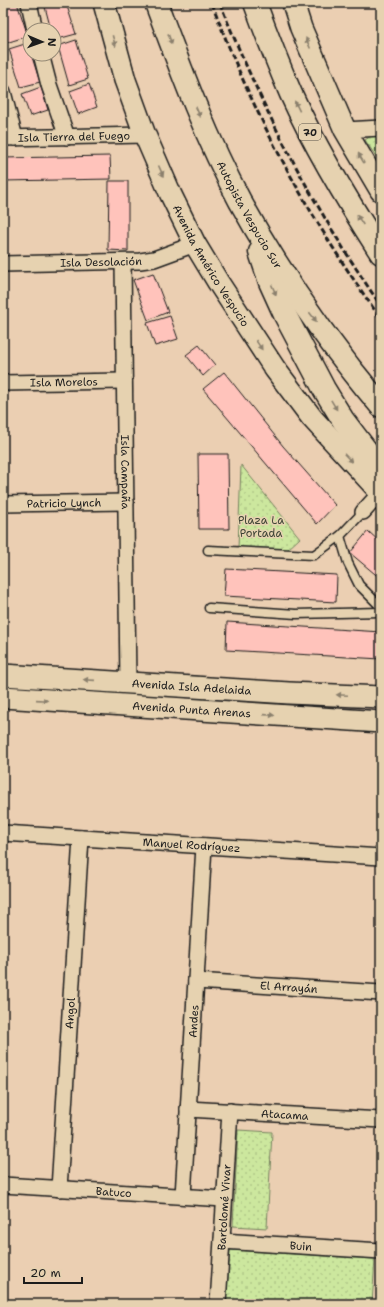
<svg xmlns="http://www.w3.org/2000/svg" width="384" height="1307" viewBox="0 0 384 1307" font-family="'Shantell Sans',sans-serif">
<defs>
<pattern id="park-dots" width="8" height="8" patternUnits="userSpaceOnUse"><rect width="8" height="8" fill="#cce79e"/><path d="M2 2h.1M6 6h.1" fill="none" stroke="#afc688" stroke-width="1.8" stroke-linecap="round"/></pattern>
</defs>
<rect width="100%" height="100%" fill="#ebcfb2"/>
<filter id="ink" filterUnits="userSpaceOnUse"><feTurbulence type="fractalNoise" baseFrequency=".025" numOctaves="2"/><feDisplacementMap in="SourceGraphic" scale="8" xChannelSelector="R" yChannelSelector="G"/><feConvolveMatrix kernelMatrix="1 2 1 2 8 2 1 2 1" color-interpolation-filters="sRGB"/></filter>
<g filter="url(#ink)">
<!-- park -->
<g fill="url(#park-dots)" stroke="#74825d">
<path d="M376 133H381V164L365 140Z"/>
<path d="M241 465 300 538 287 550 238 549Z"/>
<path d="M238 1130 272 1132 267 1228 233 1226Z"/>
<path d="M230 1250 375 1259 372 1304H226Z"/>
</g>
<!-- building -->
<g fill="#ffc3bb" stroke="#1c1c1c">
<path d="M3 3H17L28 36 6 43 3 33Z"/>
<path d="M44 3H66L76 34 54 40V30H51Z"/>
<path d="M76 40 88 79 69 85 58 46Z"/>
<path d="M28 43 30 54H31L40 82 21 87 9 49Z"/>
<path d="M89 84 97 107 78 114 70 91Z"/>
<path d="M41 87 48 110 30 116 22 94Z"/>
<path d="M110 156 111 179 3 181V158Z"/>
<path d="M109 181H128V251L108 250Z"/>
<path d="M153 273 168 312 148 320 133 280Z"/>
<path d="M170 316 178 339 155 346 147 323Z"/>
<path d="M199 345 215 365 203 376 186 355Z"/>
<path d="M224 372 283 446 335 505 317 524 203 389Z"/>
<path d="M198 454H228L229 529H199Z"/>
<path d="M368 531 381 543V579L350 553Z"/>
<path d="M226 569 337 575 336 602 224 596Z"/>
<path d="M227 622 381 632V659L226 650Z"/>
</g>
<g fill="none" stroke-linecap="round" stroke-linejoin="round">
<defs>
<g id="service">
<path d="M340 536 348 563 359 585 381 607"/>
<path d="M208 550 314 555 340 536 363 512"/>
<path d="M209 608 296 614 381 612"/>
</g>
<g id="minor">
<path d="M29 3 35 30"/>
<path d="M41 54 49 85 67 137"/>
<path d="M3 92 15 138"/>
<path d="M345 130 381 128"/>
<path id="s1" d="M3 138 145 135"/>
<path id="s2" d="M123 262 128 683"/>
<path id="s3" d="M3 264 140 261 154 259 195 244"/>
<path id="s4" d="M3 383 124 381"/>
<path id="s5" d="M3 504 126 502"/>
<path d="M363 512 380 493"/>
<path id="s6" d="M3 833 381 857"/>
<path id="s7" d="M196 981 381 993"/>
<path id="s8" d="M188 1109 381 1120"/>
<path id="s9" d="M3 1185 224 1199"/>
<path id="s10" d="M59 1189 81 838"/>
<path id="s11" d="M183 1196 204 846"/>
<path id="s12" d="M222 1241 381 1251"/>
<path id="s13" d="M218 1304 230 1111"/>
</g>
<g id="secondary">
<path id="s14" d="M104 3 125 80 145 135 171 195 195 244 218 282 275 369 312 418 381 493"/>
<path d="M293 3 301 28 345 130 381 191"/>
<path id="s15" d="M3 675 289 693 381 697"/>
<path id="s16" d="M3 697 381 722"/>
</g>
<g id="motorway">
<path id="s17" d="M156 3C181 70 206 138 240 201 280 274 328 343 381 406"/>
<path d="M255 3C266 33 278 64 291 94 316 149 348 202 381 253"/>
<path d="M260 252 270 282 285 315 324 389 343 420 381 470"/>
</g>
</defs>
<!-- service casing -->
<use href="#service" stroke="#1c1c1c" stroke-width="11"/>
<!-- minor casing -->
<use href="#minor" stroke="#1c1c1c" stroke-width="18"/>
<!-- secondary casing -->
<use href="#secondary" stroke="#1c1c1c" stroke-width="24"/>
<!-- motorway casing -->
<use href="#motorway" stroke="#1c1c1c" stroke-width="25"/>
<!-- service -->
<use href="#service" stroke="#e6d2b0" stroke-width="8"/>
<!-- minor -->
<use href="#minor" stroke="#e6d2b0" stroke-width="15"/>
<!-- secondary -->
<use href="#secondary" stroke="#e6d2b0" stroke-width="21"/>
<!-- motorway -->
<use href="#motorway" stroke="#e6d2b0" stroke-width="22"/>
<!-- rail -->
<g stroke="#1c1c1c" stroke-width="3" stroke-dasharray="6 3" stroke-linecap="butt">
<path d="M212 3C253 116 311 221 381 319"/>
<path d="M220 3C262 110 316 211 381 306"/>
</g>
</g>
<!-- one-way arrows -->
<defs><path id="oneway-solid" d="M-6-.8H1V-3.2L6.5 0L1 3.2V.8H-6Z"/></defs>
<g fill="#8b806d">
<use href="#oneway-solid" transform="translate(170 39) rotate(70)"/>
<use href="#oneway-solid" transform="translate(114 41) rotate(74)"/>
<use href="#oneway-solid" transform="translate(308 43) rotate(-113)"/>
<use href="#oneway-solid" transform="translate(297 106) rotate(-116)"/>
<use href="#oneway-solid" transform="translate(198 112) rotate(67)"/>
<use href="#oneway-solid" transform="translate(361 158) rotate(-120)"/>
<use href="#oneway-solid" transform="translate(161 171) rotate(66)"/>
<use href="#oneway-solid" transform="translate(360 220) rotate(-123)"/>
<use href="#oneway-solid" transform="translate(274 290) rotate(66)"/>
<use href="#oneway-solid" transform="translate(313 317) rotate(53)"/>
<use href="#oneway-solid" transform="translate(259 345) rotate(56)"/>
<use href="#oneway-solid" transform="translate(334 405) rotate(59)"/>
<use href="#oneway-solid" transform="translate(348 458) rotate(46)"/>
<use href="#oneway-solid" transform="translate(89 680) rotate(-176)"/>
<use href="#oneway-solid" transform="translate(342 695) rotate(-177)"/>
<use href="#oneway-solid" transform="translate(42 700) rotate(4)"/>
<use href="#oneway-solid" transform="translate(269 715) rotate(4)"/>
</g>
</g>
<g text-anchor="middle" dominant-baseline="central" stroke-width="3" stroke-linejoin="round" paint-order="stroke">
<!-- shield labels -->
<rect fill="#e6d2b0" stroke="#595348" stroke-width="1" x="299" y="124" width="22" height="16" rx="3"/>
<g font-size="10" font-weight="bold" fill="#1c1c1c">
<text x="310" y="132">70</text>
</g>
<!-- street labels -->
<g font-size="11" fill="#1c1c1c" stroke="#e6d2b0">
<text stroke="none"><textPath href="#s1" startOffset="71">Isla Tierra del Fuego</textPath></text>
<text stroke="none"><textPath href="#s17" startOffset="232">Autopista Vespucio Sur</textPath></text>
<text stroke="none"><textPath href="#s3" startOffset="98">Isla Desolación</textPath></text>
<text stroke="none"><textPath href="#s14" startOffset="285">Avenida Américo Vespucio</textPath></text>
<text stroke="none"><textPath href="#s4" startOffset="61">Isla Morelos</textPath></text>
<text stroke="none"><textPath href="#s2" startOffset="210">Isla Campaña</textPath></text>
<text stroke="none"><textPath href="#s5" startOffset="61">Patricio Lynch</textPath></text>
<text stroke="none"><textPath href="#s15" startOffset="189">Avenida Isla Adelaida</textPath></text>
<text stroke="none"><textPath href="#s16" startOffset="189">Avenida Punta Arenas</textPath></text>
<text stroke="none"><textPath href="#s6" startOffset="189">Manuel Rodríguez</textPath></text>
<text stroke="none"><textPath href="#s7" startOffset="93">El Arrayán</textPath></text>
<text stroke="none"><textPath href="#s10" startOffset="176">Angol</textPath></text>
<text stroke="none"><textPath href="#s11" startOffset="175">Andes</textPath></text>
<text stroke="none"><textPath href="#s8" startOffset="97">Atacama</textPath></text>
<text stroke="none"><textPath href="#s9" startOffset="111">Batuco</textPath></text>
<text stroke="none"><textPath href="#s13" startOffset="97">Bartolomé Vivar</textPath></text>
<text stroke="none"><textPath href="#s12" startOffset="79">Buin</textPath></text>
</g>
<!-- park labels -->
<g font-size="11" fill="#3f4536" stroke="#e6d2b0">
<text x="261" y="520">Plaza La<tspan x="261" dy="13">Portada</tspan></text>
</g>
</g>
<!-- margin -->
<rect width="384" height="1307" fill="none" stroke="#e6d2b0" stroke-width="16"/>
<rect x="8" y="8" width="368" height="1291" fill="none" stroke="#1c1c1c" stroke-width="1.5" filter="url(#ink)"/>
<!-- north arrow -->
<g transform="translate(42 42) rotate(92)"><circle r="19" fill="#e6d2b0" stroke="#958975"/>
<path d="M0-3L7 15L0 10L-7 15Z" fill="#1c1c1c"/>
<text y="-6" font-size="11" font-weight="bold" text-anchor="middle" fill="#1c1c1c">N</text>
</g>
<!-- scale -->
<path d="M24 1277v6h58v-6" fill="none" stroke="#1c1c1c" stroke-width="2"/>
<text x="30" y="1277" font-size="12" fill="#1c1c1c" stroke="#e6d2b0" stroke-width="3" paint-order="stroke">20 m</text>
</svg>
